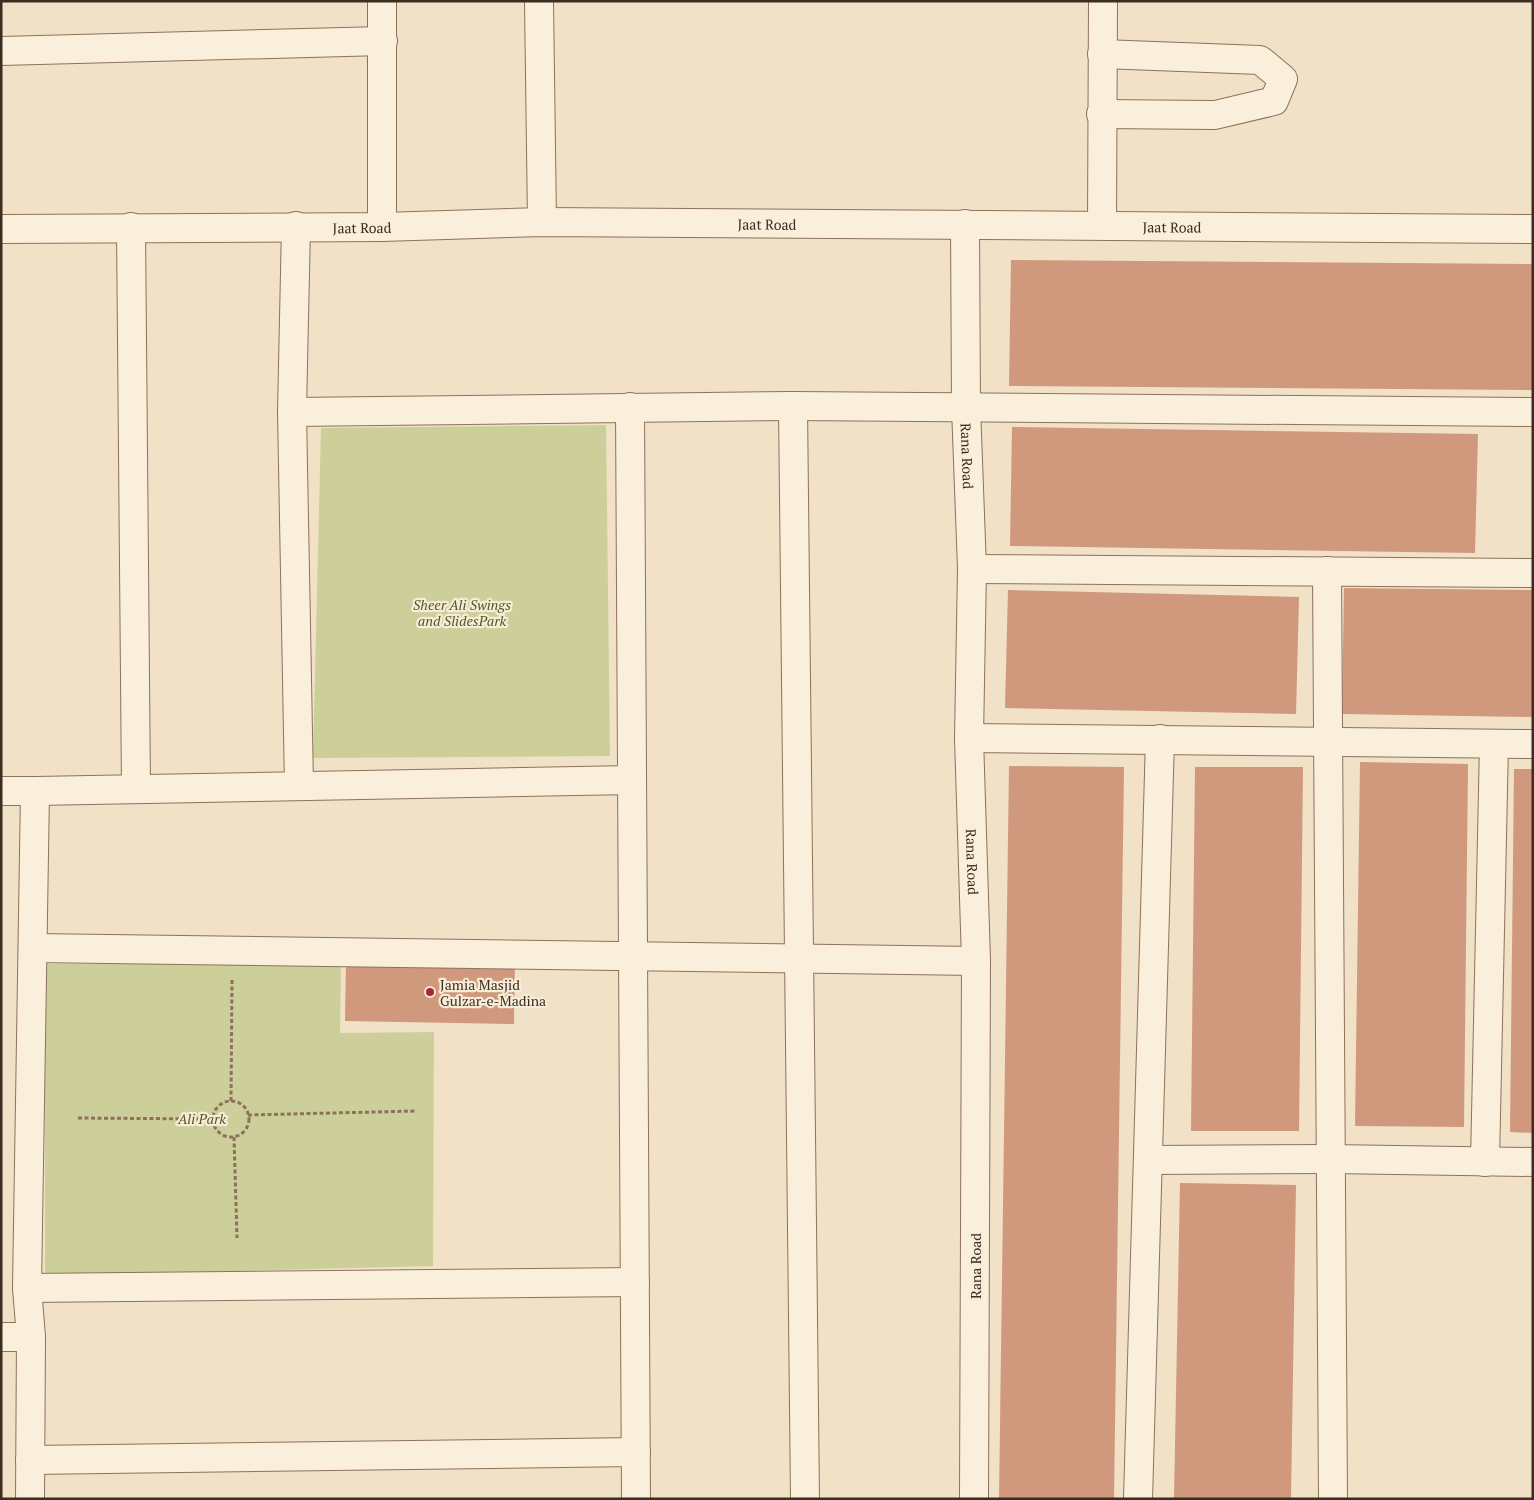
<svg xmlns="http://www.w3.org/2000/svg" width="1534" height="1500" viewBox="0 0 1534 1500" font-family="'PT Serif',serif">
<rect width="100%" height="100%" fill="#f0e1c7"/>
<!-- green -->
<g fill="#cdcf9a">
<path d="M606 425 610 756 313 758 321 428Z"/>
<path d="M341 963 340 1033 434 1032 433 1266 45 1276V964Z"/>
</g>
<!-- building -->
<g fill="#d0987c">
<path d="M1011 260 1533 264V390L1009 386Z"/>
<path d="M1012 427 1478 434 1475 553 1010 546Z"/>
<path d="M1344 588 1533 590V717L1342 714Z"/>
<path d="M1008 590 1299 597 1296 714 1005 708Z"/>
<path d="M1360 762 1468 764 1464 1127 1355 1126Z"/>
<path d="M1009 766 1124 767 1114 1499H999Z"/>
<path d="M1195 767H1303L1299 1131H1191Z"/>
<path d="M1514 769H1533V1133L1510 1132Z"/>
<path d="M346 961 515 963 514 1024 345 1021Z"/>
<path d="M1180 1183 1296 1185 1291 1499H1174Z"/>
</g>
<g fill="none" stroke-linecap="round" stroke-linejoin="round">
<defs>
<g id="minor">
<path d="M382 1V227"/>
<path d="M539 1 542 222"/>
<path d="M1 51 383 41"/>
<path d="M1101 114 1215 115 1274 101 1283 79 1260 60 1102 54"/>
<path id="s1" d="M965 224 966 407 972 569 969 738 976 961 974 1499"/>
<path d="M1102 225 1103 1"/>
<path d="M296 226 292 412 299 786"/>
<path d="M131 227 136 789"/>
<path id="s2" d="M1 229 382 227 542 222 1533 229"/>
<path d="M793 406 805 1499"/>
<path d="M630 407 636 1499"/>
<path d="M292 412 793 406 1533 412"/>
<path d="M972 569 1533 573"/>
<path d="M1327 571 1333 1499"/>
<path d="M969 738 1533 744"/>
<path d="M1 791H35L27 1288 31 1337 30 1499"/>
<path d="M35 791 632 780"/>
<path d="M34 948 976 961"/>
<path d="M1148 1160 1331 1159 1533 1162"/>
<path d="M1485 1162 1494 744"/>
<path d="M27 1288 635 1282"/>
<path d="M1 1337H31"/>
<path d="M30 1460 636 1452"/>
<path d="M1138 1499 1160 739"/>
</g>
</defs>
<!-- minor casing -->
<use href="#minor" stroke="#8d725b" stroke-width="30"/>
<!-- path -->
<g stroke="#8d725b" stroke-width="3" stroke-dasharray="4 2.5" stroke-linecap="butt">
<path d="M231 1101 232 979"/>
<circle cx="231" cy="1119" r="18"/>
<path d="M248 1115 417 1111"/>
<path d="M78 1118 213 1119"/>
<path d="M234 1137 237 1238"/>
</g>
<!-- minor -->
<use href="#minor" stroke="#faefdb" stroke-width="28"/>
</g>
<!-- markers -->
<circle fill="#9f2933" stroke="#f7ecd7" stroke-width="2" cx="430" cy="992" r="5"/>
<g text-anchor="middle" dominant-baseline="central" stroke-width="4.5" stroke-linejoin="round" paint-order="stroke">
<!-- street labels -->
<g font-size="14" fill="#3d2c20" stroke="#f7ecd7">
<text stroke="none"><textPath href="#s2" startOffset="766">Jaat Road</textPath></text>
<text stroke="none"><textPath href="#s2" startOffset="1171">Jaat Road</textPath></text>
<text stroke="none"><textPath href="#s2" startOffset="361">Jaat Road</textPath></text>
<text stroke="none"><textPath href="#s1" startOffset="232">Rana Road</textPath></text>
<text stroke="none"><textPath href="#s1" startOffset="638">Rana Road</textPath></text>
<text transform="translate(975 1266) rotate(-90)">Rana Road</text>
</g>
<!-- park labels -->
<g font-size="14" font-style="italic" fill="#515a25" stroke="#f7ecd7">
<text x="462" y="604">Sheer Ali Swings<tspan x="462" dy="16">and SlidesPark</tspan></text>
<text x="202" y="1118">Ali Park</text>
</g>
<!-- poi labels -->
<g font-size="14" fill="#3d2c20" stroke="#f7ecd7" text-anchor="start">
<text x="440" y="984">Jamia Masjid<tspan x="440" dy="16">Gulzar-e-Madina</tspan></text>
</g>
</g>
<!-- border -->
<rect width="1534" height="1500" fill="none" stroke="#3d2c20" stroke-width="5"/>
</svg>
